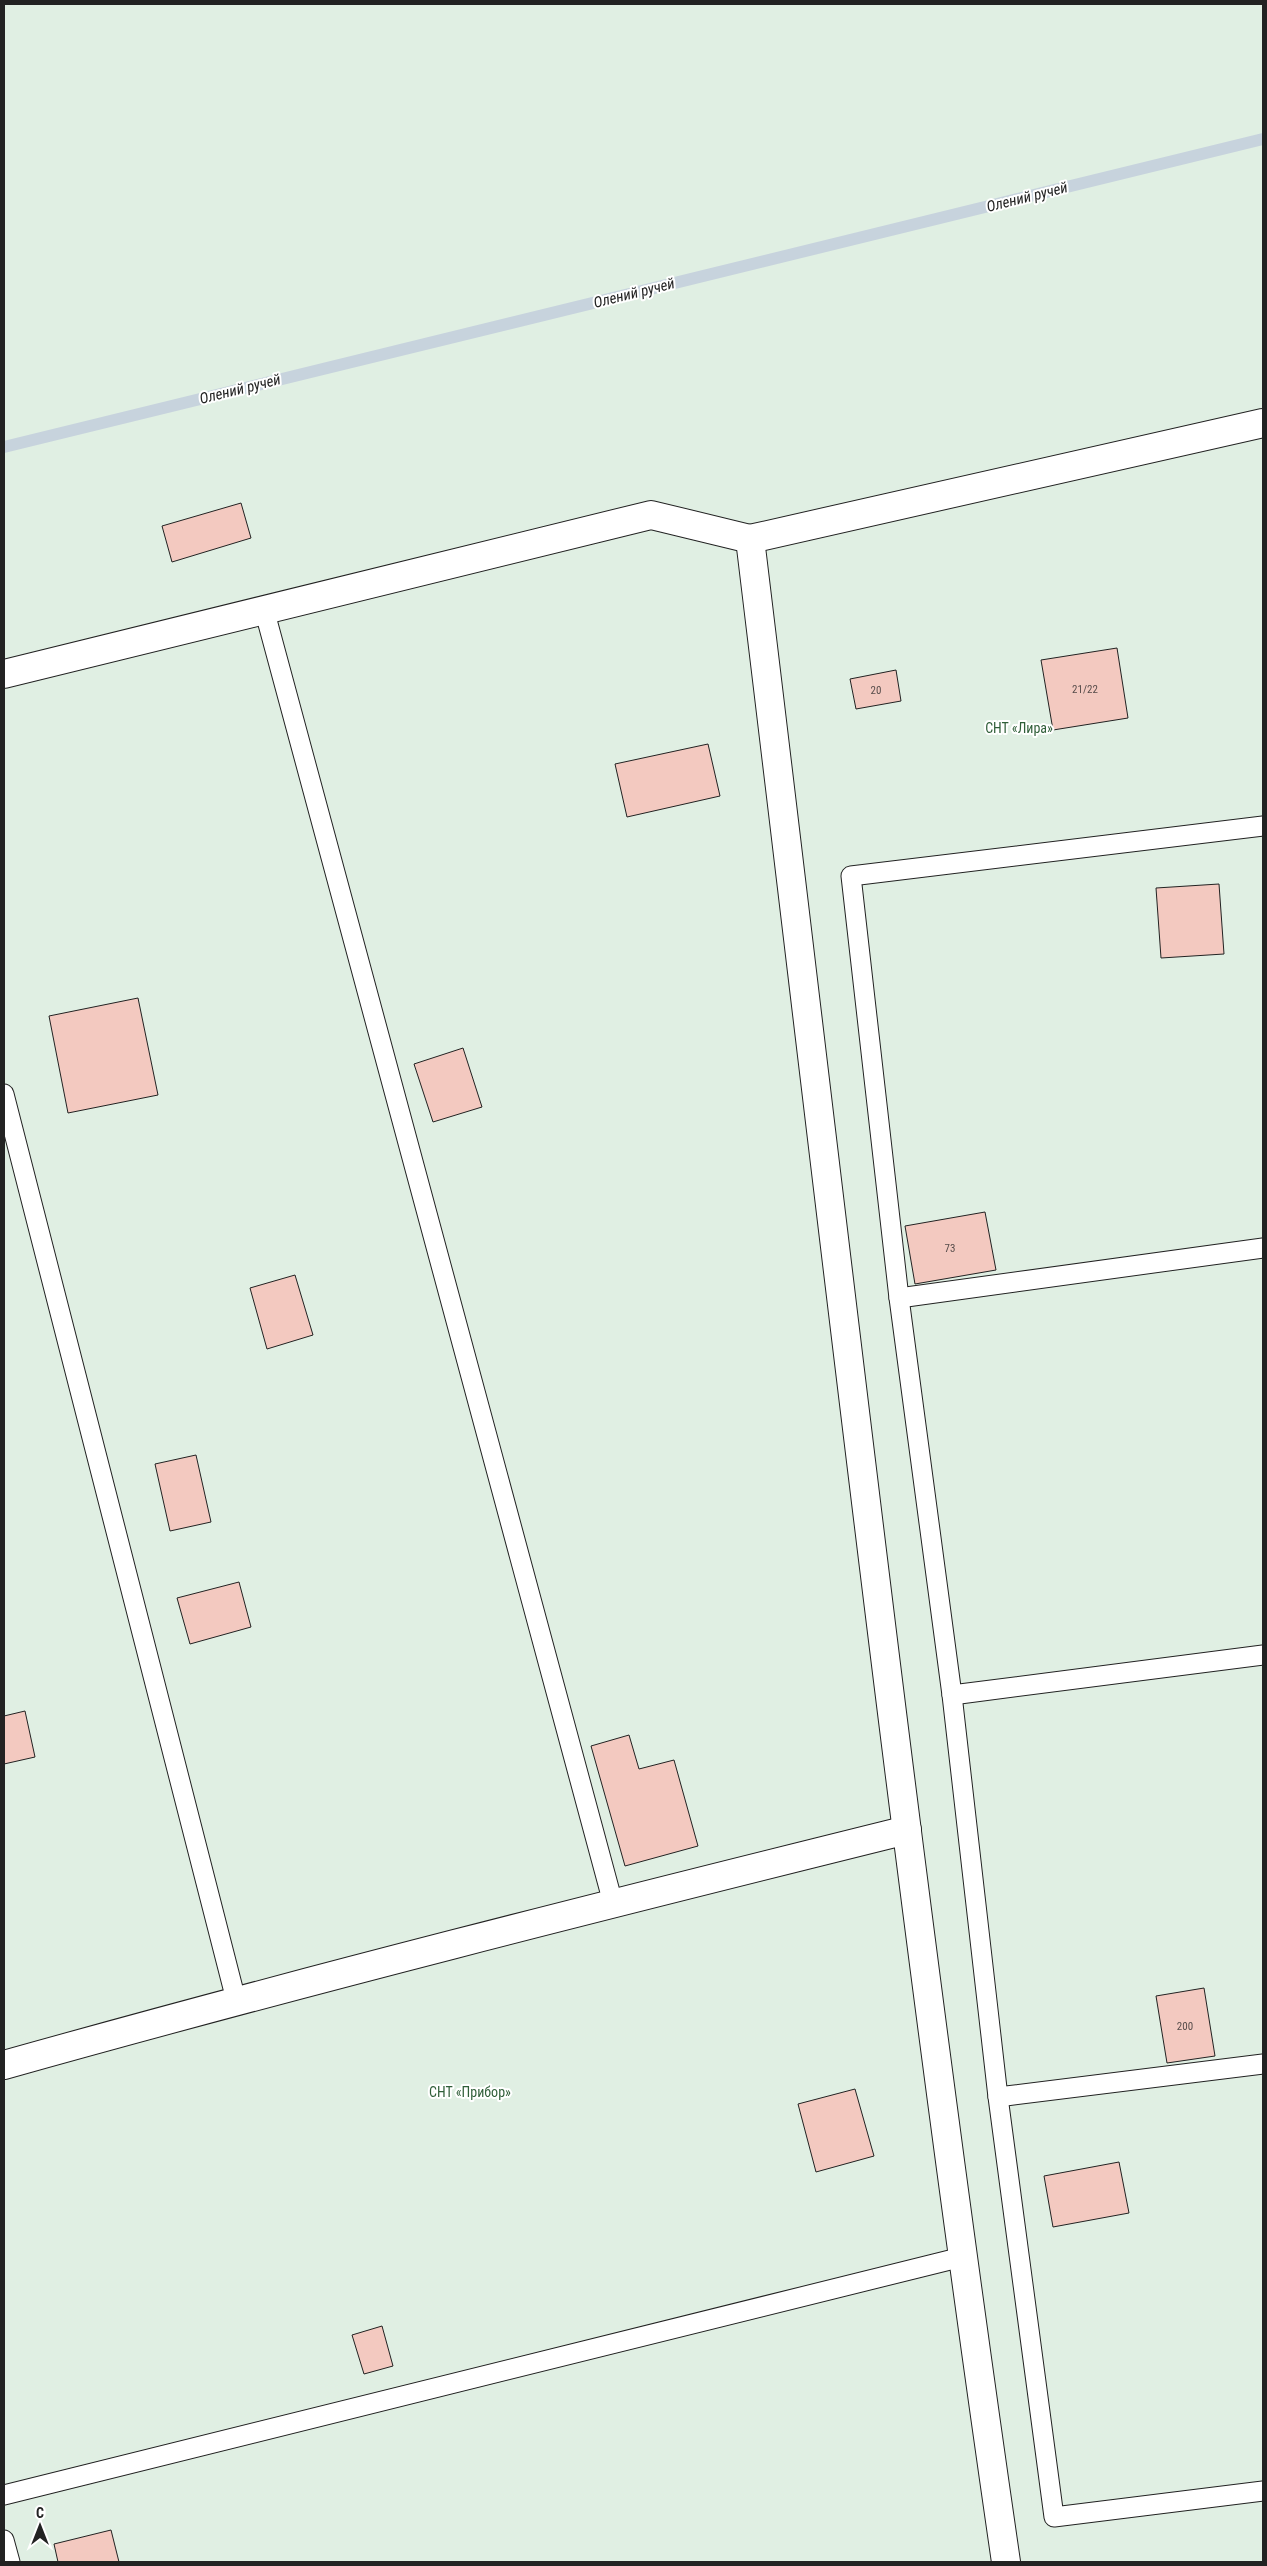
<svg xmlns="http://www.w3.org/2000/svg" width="1267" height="2566" viewBox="0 0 1267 2566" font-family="'Roboto Condensed',sans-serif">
<rect width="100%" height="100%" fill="#fff"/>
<!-- green -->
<rect fill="#e0efe3" stroke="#6f6f6f" x="4" y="4" width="1259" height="2558"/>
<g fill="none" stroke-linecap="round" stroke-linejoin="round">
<!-- stream -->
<path stroke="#c7d3dd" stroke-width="12" d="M4 447 1263 139"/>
</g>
<!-- building -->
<g fill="#f3c9c0" stroke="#222">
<path d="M241 503 251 538 172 562 162 526Z"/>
<path d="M1117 648 1128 718 1053 730 1041 660Z"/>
<path d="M896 670 901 701 856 709 850 679Z"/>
<path d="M708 744 720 796 627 817 615 764Z"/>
<path d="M1219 884 1224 954 1161 958 1156 888Z"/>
<path d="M138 998 158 1095 68 1113 49 1016Z"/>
<path d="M463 1048 482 1107 433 1122 414 1064Z"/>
<path d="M985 1212 996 1270 915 1284 905 1226Z"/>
<path d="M295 1275 313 1335 267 1349 250 1288Z"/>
<path d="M196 1455 211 1522 170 1531 155 1464Z"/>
<path d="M239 1582 251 1627 190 1644 177 1598Z"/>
<path d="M25 1711 35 1757 4 1764V1716Z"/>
<path d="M629 1735 639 1769 674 1760 698 1846 625 1866 591 1746Z"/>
<path d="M1204 1988 1215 2056 1167 2063 1156 1996Z"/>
<path d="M855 2089 874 2156 816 2172 798 2104Z"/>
<path d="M1119 2162 1129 2213 1053 2227 1044 2176Z"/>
<path d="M382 2326 393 2366 364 2374 352 2335Z"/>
<path d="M111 2530 119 2562H58L54 2544Z"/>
</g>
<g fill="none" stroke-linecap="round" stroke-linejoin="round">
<defs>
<g id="lane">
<path d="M264 609 613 1903"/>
<path d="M1263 826 851 876 899 1298 952 1695 998 2097 1054 2517 1263 2491"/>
<path d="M4 1094 236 2000"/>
<path d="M899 1298 1263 1248"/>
<path d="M952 1695 1263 1655"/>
<path d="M998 2097 1263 2064"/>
<path d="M4 2495 962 2257"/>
<path d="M4 2540 10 2562"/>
</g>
<g id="street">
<path d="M4 674 651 515 750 539"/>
<path d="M4 2065C303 1981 605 1905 907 1830"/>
<path d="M1006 2562C908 1890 832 1214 750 539L1263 423"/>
</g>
</defs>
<!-- lane casing -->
<use href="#lane" stroke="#222" stroke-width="21"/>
<!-- street casing -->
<use href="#street" stroke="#222" stroke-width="30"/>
<!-- lane -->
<use href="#lane" stroke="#fff" stroke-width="19"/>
<!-- street -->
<use href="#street" stroke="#fff" stroke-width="28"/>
</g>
<g text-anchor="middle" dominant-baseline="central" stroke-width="4" stroke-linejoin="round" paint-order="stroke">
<!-- number labels -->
<g font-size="11" fill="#564c4a">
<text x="1085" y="689">21/22</text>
<text x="876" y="690">20</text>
<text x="950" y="1248">73</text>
<text x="1185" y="2026">200</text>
</g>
<!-- park labels -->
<g font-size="14" fill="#2f5e38" stroke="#fff">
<text x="1019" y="728">СНТ «Лира»</text>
<text x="470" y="2092">СНТ «Прибор»</text>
</g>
<!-- water labels -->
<g font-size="15" font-style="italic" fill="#222" stroke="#fff">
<text transform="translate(1027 197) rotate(-14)">Олений ручей</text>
<text transform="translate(634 293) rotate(-14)">Олений ручей</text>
<text transform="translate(240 389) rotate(-14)">Олений ручей</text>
</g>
</g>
<!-- border -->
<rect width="1267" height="2566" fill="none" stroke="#222222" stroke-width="10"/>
<!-- north arrow -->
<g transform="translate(40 2526)" stroke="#ffffff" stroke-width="4" paint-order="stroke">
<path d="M0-4L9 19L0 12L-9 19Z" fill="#222222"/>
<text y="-8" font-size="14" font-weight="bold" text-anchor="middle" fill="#222222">С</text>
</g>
</svg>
